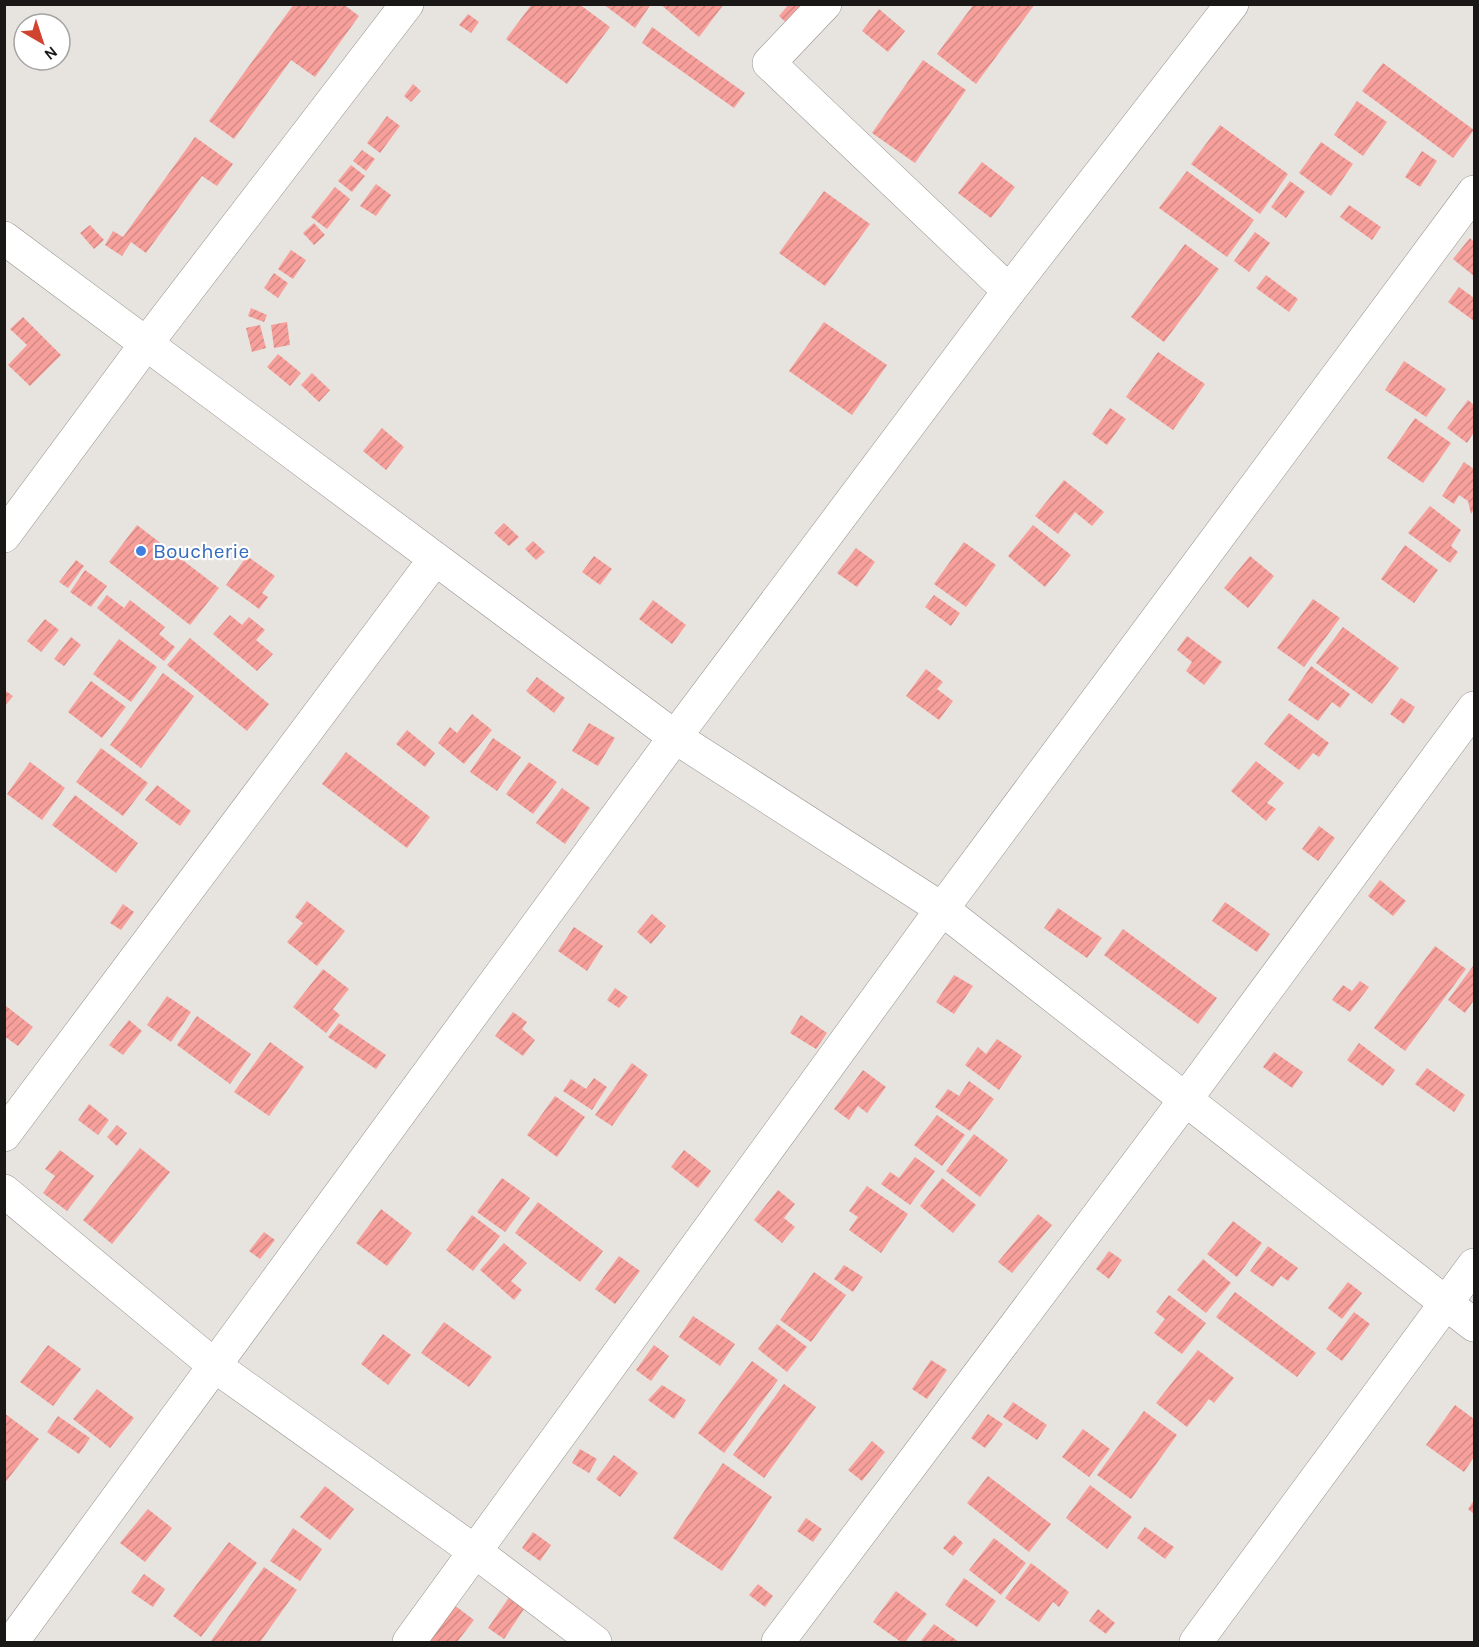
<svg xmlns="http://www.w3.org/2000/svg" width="1479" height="1647" viewBox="0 0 1479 1647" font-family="Karla,sans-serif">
<defs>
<pattern id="building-hatch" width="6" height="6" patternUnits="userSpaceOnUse" patternTransform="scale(1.5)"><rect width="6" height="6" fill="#f7a09b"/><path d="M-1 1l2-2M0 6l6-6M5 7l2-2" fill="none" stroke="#d38985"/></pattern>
</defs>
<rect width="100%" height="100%" fill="#e7e3df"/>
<!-- building -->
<g fill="url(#building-hatch)">
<path d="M294 4H343L359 16 315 77 291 60 234 139 209 121Z"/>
<path d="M532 4H579L610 27 567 84 506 39Z"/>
<path d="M603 4H651L635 28Z"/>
<path d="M660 4H724L699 37Z"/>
<path d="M789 4H817L794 30 779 16Z"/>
<path d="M974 4H1035L976 84 937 54Z"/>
<path d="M879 9 905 31 888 52 862 31Z"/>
<path d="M468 14 479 22 471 33 459 25Z"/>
<path d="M652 27 745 93 734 108 642 43Z"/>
<path d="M923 60 966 90 915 163 872 133Z"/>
<path d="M1383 63 1474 130 1453 158 1362 91Z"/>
<path d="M413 84 421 91 411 102 404 96Z"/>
<path d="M1357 101 1387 122 1363 156 1334 135Z"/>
<path d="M387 116 400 126 380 153 367 143Z"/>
<path d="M1220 125 1288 174 1260 214 1191 164Z"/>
<path d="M195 137 233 164 217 186 202 176 146 253 131 242 122 256 105 245 113 231 123 237Z"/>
<path d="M1321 142 1353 164 1331 196 1299 173Z"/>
<path d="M362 150 375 159 366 171 353 161Z"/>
<path d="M1422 151 1437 161 1420 187 1405 177Z"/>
<path d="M982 162 1015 187 991 218 958 193Z"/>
<path d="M351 165 365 176 352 192 338 181Z"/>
<path d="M1187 171 1254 220 1227 257 1159 208Z"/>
<path d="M1290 181 1305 192 1286 218 1271 207Z"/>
<path d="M376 184 391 195 376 216 360 206Z"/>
<path d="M335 187 350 199 327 229 311 217Z"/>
<path d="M824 191 870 224 825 286 779 253Z"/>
<path d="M1349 205 1381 227 1372 240 1340 217Z"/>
<path d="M314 223 325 235 314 245 303 233Z"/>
<path d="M90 225 104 240 94 249 80 233Z"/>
<path d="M1255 232 1270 243 1249 272 1234 261Z"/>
<path d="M1470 238 1474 242V276L1453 259Z"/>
<path d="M1185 244 1219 269 1164 342 1131 317Z"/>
<path d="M291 250 306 260 293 279 278 269Z"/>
<path d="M274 273 288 283 278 298 264 288Z"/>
<path d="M1266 275 1298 299 1289 312 1256 288Z"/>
<path d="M1459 287 1474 298V321L1448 302Z"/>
<path d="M251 308 267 315 264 322 248 316Z"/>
<path d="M23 317 61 355 30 386 8 365 27 345 10 329Z"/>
<path d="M287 322 290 345 274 348 271 325Z"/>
<path d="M824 322 887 365 852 415 789 371Z"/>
<path d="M260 325 266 348 252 352 246 328Z"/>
<path d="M1158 352 1205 384 1173 430 1126 397Z"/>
<path d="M278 354 301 373 290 386 267 367Z"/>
<path d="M1404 361 1446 389 1426 417 1385 390Z"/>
<path d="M312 373 330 390 319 402 301 385Z"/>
<path d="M1468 400 1474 405V432L1467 443 1447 428Z"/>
<path d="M1110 408 1126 419 1107 445 1092 434Z"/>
<path d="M1415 418 1451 443 1423 483 1387 458Z"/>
<path d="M382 428 404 447 386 470 363 451Z"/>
<path d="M1464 462 1474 469V509L1471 514 1468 501 1459 495 1454 504 1442 496Z"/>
<path d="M1064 480 1104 512 1092 526 1075 512 1058 534 1035 516Z"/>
<path d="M1430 506 1461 530 1451 546 1458 552 1450 563 1408 533Z"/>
<path d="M504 523 519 537 509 546 494 533Z"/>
<path d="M137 525 219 588 190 625 109 562Z"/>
<path d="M1033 525 1071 555 1045 587 1008 556Z"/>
<path d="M533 541 545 552 536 560 525 549Z"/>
<path d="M964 542 996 565 966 607 934 584Z"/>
<path d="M1405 545 1438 570 1414 603 1381 579Z"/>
<path d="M856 548 875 562 857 587 837 573Z"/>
<path d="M247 556 275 576 262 593 268 597 259 609 226 585Z"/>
<path d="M594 556 612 569 600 585 582 572Z"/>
<path d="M1250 556 1274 576 1248 608 1224 588Z"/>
<path d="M76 560 84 566 68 588 59 582Z"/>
<path d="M85 570 107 586 91 607 70 592Z"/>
<path d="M107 595 124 608 130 600 165 627 159 634 175 647 164 661 97 608Z"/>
<path d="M934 595 960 613 951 626 925 607Z"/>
<path d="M1313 599 1340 618 1304 667 1277 648Z"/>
<path d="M653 600 686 625 672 644 639 619Z"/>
<path d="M230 615 242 625 249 617 265 630 256 640 273 654 257 671 213 634Z"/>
<path d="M45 619 59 630 41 652 27 641Z"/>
<path d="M1343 627 1399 668 1372 704 1316 663Z"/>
<path d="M1187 636 1222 662 1204 685 1186 671 1192 662 1177 650Z"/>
<path d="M71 637 81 645 64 666 54 659Z"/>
<path d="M190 638 269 704 247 731 167 665Z"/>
<path d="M119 639 157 667 131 702 93 674Z"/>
<path d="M1311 666 1350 694 1340 708 1332 702 1318 721 1288 700Z"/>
<path d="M926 669 943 682 937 689 953 701 939 720 906 696Z"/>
<path d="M163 673 194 696 141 768 110 745Z"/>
<path d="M537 677 565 698 554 713 526 691Z"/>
<path d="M91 681 126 707 102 738 68 712Z"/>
<path d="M4 690 13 696 4 707Z"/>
<path d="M1401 698 1415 707 1404 724 1390 714Z"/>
<path d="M1289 713 1329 743 1319 757 1313 753 1299 770 1264 744Z"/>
<path d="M472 714 492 730 464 764 438 743 450 727 457 733Z"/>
<path d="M589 723 615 738 598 766 572 751Z"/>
<path d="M407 730 435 753 425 767 396 744Z"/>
<path d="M493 738 521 757 497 791 470 772Z"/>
<path d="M101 748 148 783 123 816 76 782Z"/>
<path d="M346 752 430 817 407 848 322 784Z"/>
<path d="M1256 761 1284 783 1267 803 1276 809 1266 821 1231 791Z"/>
<path d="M30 762 65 788 42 820 7 794Z"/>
<path d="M529 762 557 782 533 814 506 794Z"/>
<path d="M157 785 191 811 180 826 145 800Z"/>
<path d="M562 788 590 808 565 844 536 823Z"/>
<path d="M75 795 138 843 116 873 52 825Z"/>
<path d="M1319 826 1335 838 1318 861 1302 849Z"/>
<path d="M1380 880 1406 901 1393 916 1368 896Z"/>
<path d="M307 901 345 931 317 966 287 942 303 923 295 917Z"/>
<path d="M1225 902 1270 934 1257 952 1212 921Z"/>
<path d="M123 904 134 912 121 930 110 923Z"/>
<path d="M1058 908 1102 938 1087 958 1044 928Z"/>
<path d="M652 914 666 926 651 944 637 932Z"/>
<path d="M574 927 603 946 587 971 558 951Z"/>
<path d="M1123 929 1217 998 1198 1024 1104 955Z"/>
<path d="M1435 946 1466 969 1405 1051 1374 1028Z"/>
<path d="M1473 966 1474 1000 1465 1013 1448 1000Z"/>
<path d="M323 969 349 989 333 1009 340 1015 326 1033 293 1007Z"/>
<path d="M954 975 973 986 954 1014 936 1002Z"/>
<path d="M1360 981 1369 987 1350 1012 1332 1000 1343 985 1352 991Z"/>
<path d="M615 988 628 997 619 1008 607 1000Z"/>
<path d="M167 996 191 1012 171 1042 147 1025Z"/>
<path d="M6 1006 33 1027 18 1046 4 1036Z"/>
<path d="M513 1012 527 1022 522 1029 535 1040 523 1056 495 1036Z"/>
<path d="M801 1015 827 1033 816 1049 790 1033Z"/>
<path d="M197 1016 251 1054 230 1084 177 1045Z"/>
<path d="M129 1020 142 1031 123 1055 109 1045Z"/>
<path d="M339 1023 386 1055 376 1069 328 1037Z"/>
<path d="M997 1039 1022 1056 999 1090 965 1065 978 1047 986 1054Z"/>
<path d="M270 1042 304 1067 269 1116 234 1092Z"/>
<path d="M1359 1043 1395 1070 1383 1086 1347 1060Z"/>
<path d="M1274 1052 1303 1072 1292 1088 1263 1067Z"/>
<path d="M632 1063 648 1075 612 1126 595 1115Z"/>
<path d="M1427 1068 1465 1095 1454 1112 1415 1084Z"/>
<path d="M863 1070 886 1087 867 1113 858 1106 849 1120 834 1109Z"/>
<path d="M594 1078 607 1087 592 1110 563 1091 571 1079 586 1089Z"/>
<path d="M969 1081 994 1099 970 1131 935 1107 948 1089 959 1096Z"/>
<path d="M555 1096 585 1117 557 1157 527 1135Z"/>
<path d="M89 1104 109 1120 98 1135 78 1120Z"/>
<path d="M937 1115 965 1135 942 1166 914 1145Z"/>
<path d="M117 1125 127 1133 117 1146 107 1137Z"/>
<path d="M974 1134 1008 1160 980 1197 946 1171Z"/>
<path d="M140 1148 170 1172 112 1244 83 1220Z"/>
<path d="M60 1150 94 1176 67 1211 43 1193 55 1176 45 1169Z"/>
<path d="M684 1150 711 1171 698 1188 671 1167Z"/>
<path d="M915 1157 935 1171 910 1205 881 1184 890 1172 899 1178Z"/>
<path d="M502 1178 530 1198 505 1232 477 1212Z"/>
<path d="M942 1178 976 1205 953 1233 920 1206Z"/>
<path d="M867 1186 908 1214 881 1253 849 1230 858 1217 849 1211Z"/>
<path d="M778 1190 795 1204 784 1218 795 1227 782 1243 754 1220Z"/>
<path d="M538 1202 603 1251 580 1282 515 1233Z"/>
<path d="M381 1209 412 1233 387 1266 356 1243Z"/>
<path d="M1038 1214 1052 1225 1012 1273 998 1262Z"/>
<path d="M472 1215 500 1236 473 1271 446 1250Z"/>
<path d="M1233 1221 1262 1243 1237 1277 1207 1254Z"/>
<path d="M264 1232 275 1240 260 1259 249 1251Z"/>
<path d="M504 1243 527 1263 511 1281 522 1290 514 1300 480 1270Z"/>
<path d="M1268 1246 1298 1268 1288 1281 1281 1276 1273 1287 1250 1271Z"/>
<path d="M1109 1251 1122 1260 1109 1279 1096 1269Z"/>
<path d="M619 1256 640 1271 615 1304 595 1289Z"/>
<path d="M1203 1259 1231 1283 1206 1313 1177 1290Z"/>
<path d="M844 1265 863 1277 853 1292 834 1279Z"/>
<path d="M814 1272 846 1295 811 1342 780 1320Z"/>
<path d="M1348 1282 1362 1293 1342 1319 1328 1308Z"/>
<path d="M1235 1292 1316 1353 1297 1377 1216 1317Z"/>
<path d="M1169 1295 1206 1323 1182 1354 1154 1333 1165 1319 1156 1312Z"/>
<path d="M1354 1312 1370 1324 1342 1361 1326 1349Z"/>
<path d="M693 1316 735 1344 720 1366 679 1337Z"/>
<path d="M444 1322 492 1357 469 1387 421 1353Z"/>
<path d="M777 1324 807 1347 787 1372 758 1349Z"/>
<path d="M383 1334 411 1355 388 1385 361 1364Z"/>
<path d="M48 1345 81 1369 53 1406 20 1382Z"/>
<path d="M654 1345 669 1356 651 1381 636 1370Z"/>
<path d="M1198 1350 1234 1378 1214 1403 1209 1399 1187 1427 1156 1403Z"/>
<path d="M931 1360 947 1370 927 1399 912 1389Z"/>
<path d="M752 1361 778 1380 724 1453 698 1433Z"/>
<path d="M784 1384 816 1407 764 1478 733 1455Z"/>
<path d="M662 1385 686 1400 674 1419 648 1400Z"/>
<path d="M97 1389 134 1418 110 1448 73 1419Z"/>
<path d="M1013 1402 1047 1425 1037 1440 1003 1417Z"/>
<path d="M1455 1405 1474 1419V1457L1464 1472 1426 1445Z"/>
<path d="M1144 1411 1177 1435 1131 1499 1097 1475Z"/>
<path d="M4 1413 39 1439 4 1484Z"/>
<path d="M988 1414 1003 1424 985 1448 971 1438Z"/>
<path d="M58 1416 90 1438 79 1454 47 1432Z"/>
<path d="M1083 1429 1110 1449 1089 1477 1062 1457Z"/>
<path d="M872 1441 885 1452 862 1481 848 1470Z"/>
<path d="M580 1449 597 1459 589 1473 572 1463Z"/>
<path d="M614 1455 638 1473 620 1497 596 1479Z"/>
<path d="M723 1463 772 1497 722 1571 673 1538Z"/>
<path d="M988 1476 1051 1524 1029 1552 967 1503Z"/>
<path d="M1090 1485 1132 1517 1107 1549 1066 1518Z"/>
<path d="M325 1486 354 1509 330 1540 300 1517Z"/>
<path d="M1474 1500V1514L1468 1509Z"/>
<path d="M148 1509 172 1528 145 1562 120 1543Z"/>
<path d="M806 1518 822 1529 813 1542 797 1531Z"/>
<path d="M1145 1527 1174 1547 1165 1559 1137 1538Z"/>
<path d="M293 1528 322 1549 300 1581 270 1561Z"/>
<path d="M533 1532 551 1545 540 1561 522 1548Z"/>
<path d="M954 1535 963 1543 953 1556 943 1548Z"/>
<path d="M994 1538 1026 1563 1001 1595 969 1570Z"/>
<path d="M229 1542 257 1563 201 1637 173 1616Z"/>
<path d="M1031 1563 1069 1592 1059 1607 1053 1602 1039 1622 1005 1598Z"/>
<path d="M264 1567 297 1590 260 1642H210Z"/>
<path d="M144 1574 165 1589 153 1607 131 1592Z"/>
<path d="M964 1578 996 1601 977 1627 945 1605Z"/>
<path d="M758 1584 773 1596 765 1607 749 1595Z"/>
<path d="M896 1591 927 1614 905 1642H901L873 1622Z"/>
<path d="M510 1596 526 1606 504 1639 488 1628Z"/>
<path d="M454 1605 474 1620 457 1642H433L429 1640Z"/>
<path d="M1098 1609 1115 1623 1106 1634 1089 1621Z"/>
<path d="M934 1624 959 1642H920Z"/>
</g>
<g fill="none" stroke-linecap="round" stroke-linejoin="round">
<defs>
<g id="minor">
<path d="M825 4 769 63 1009 291"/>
<path d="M4 238 675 737 942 909 1474 1325"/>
<path d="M4 536 146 344 407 4"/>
<path d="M4 1135 435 559"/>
<path d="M4 1191 215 1366 477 1553 595 1642"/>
<path d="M12 1642 675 737 1009 291 1232 4"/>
<path d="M409 1642 942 909 1474 192"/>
<path d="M778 1642 1185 1100 1474 708"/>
<path d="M1196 1642 1474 1265"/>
</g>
</defs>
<!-- minor casing -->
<use href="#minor" stroke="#96928f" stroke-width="34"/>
<!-- minor -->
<use href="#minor" stroke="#fff" stroke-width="33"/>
</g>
<!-- markers -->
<circle fill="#3f7fe0" stroke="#fff" stroke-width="2" cx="141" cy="551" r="6"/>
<g text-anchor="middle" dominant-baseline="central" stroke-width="4.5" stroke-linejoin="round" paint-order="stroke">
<!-- shop labels -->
<g font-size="21" fill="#366cbe" stroke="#fff" text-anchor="start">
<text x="153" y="551">Boucherie</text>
</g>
</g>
<!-- border -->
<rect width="1479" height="1647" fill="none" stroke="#191817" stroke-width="12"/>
<!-- north arrow -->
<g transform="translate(42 42) rotate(141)"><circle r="28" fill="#ffffff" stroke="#a3a3a2" stroke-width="1.5"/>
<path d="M0-4.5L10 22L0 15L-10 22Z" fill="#cf432f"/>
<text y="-9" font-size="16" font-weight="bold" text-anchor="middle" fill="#191817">N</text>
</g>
</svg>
